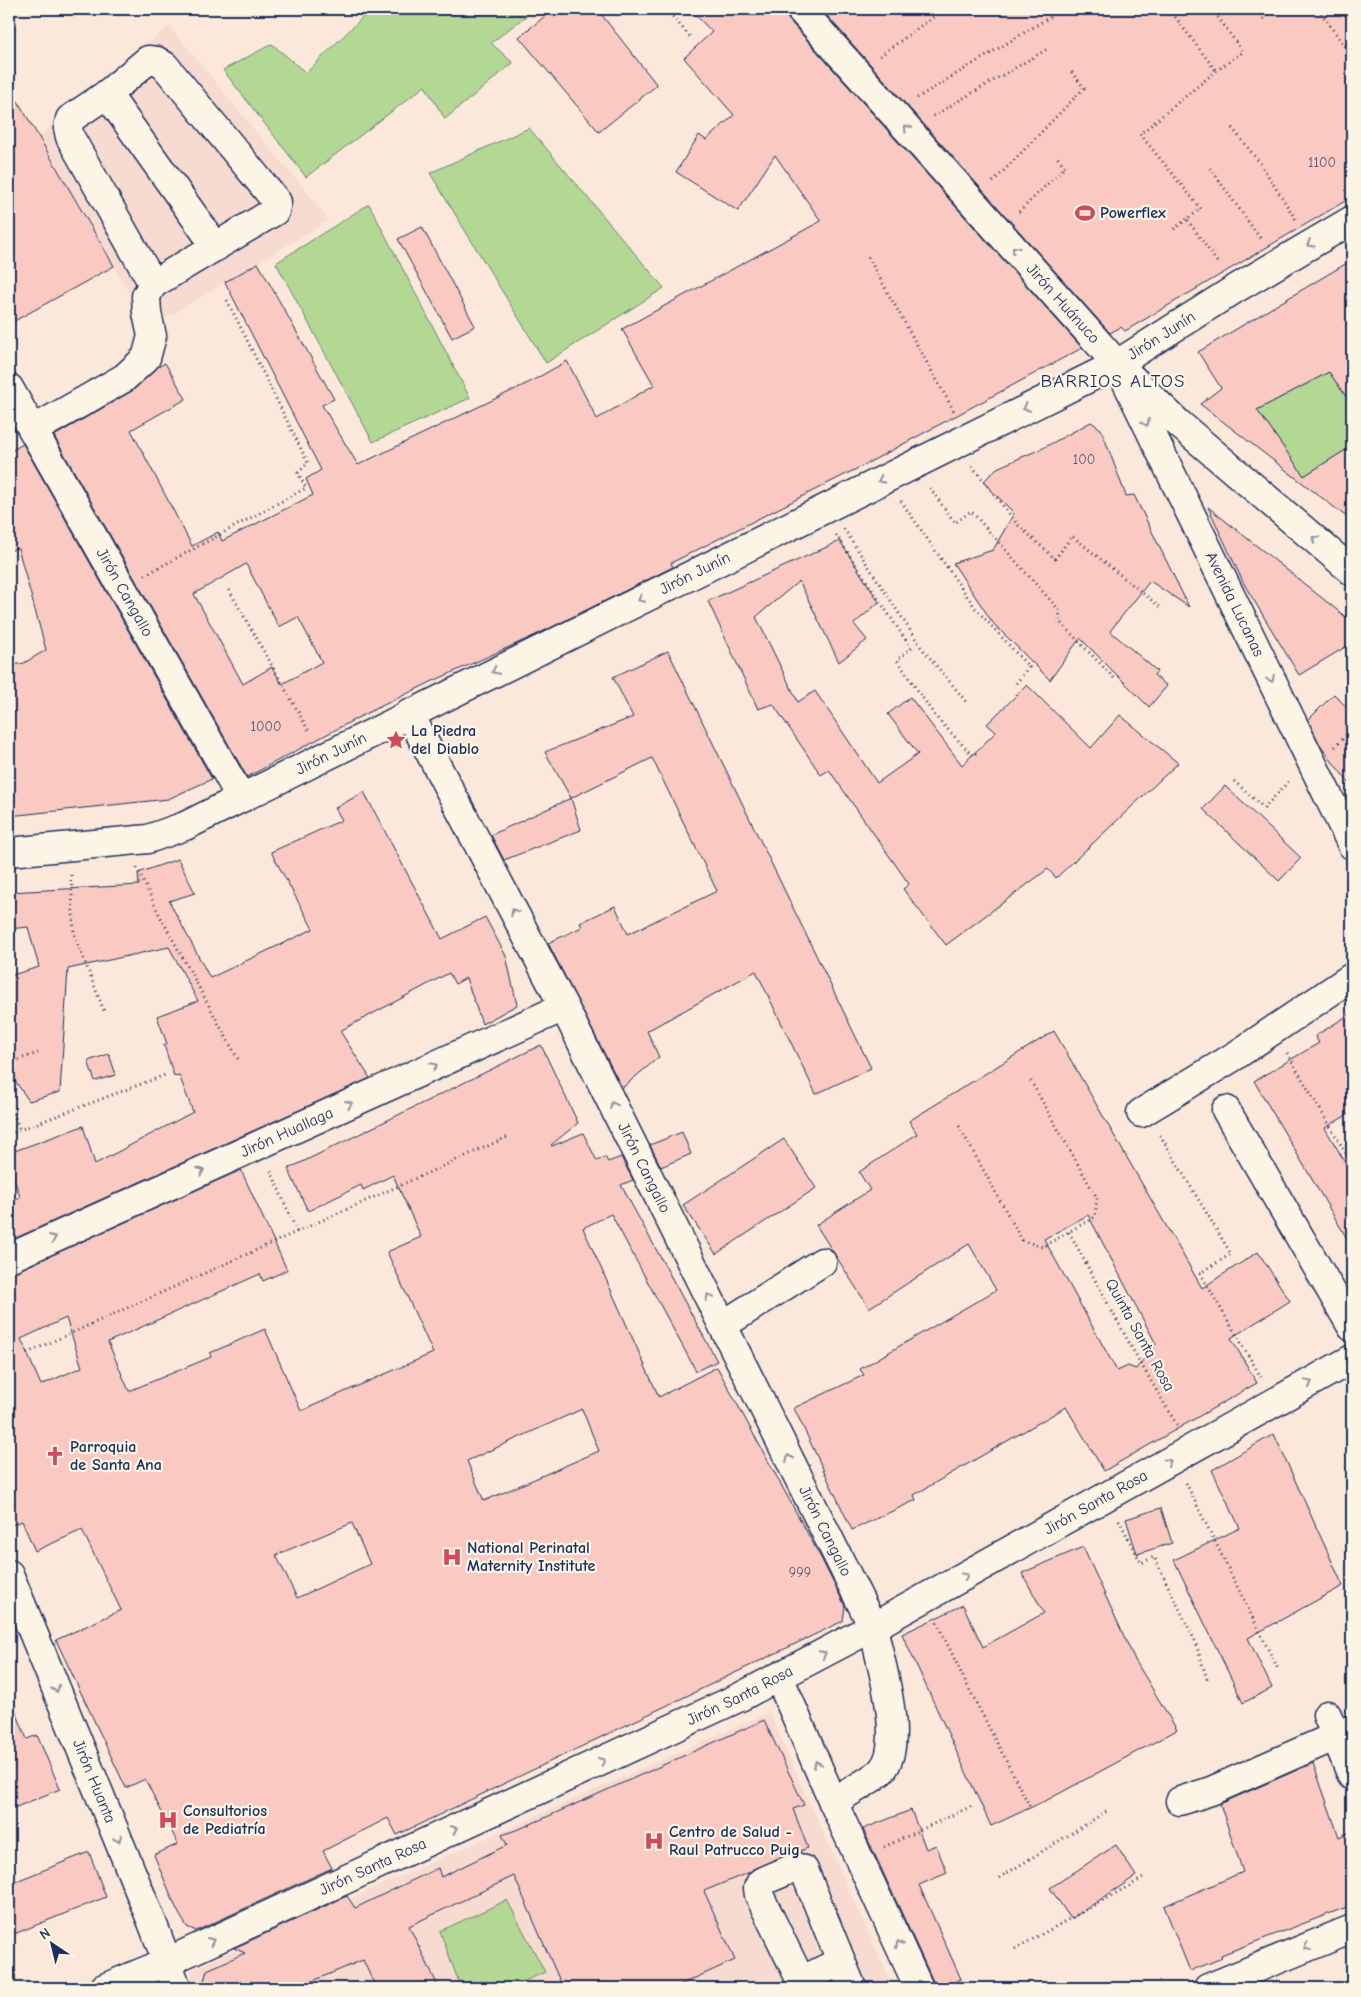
<svg xmlns="http://www.w3.org/2000/svg" width="1361" height="1997" viewBox="0 0 1361 1997" font-family="'Comic Neue',sans-serif">
<rect width="100%" height="100%" fill="#fbe8da"/>
<filter id="ink" filterUnits="userSpaceOnUse"><feTurbulence type="fractalNoise" baseFrequency=".02" numOctaves="2"/><feDisplacementMap in="SourceGraphic" scale="10" xChannelSelector="R" yChannelSelector="G"/><feConvolveMatrix kernelMatrix="1 2 1 2 8 2 1 2 1" color-interpolation-filters="sRGB"/></filter>
<g filter="url(#ink)">
<!-- built -->
<g fill="#f7dbd1">
<path d="M169 26 323 212 328 221 149 328 38 137Z"/>
<path d="M769 1712 893 1988H194L192 1981V1969Z"/>
</g>
<!-- green -->
<g fill="#b3d893" stroke="#678478">
<path d="M371 9H535L491 43 513 63 445 119 425 86 306 177 223 70 272 44 306 73Z"/>
<path d="M529 128 664 288 546 363 430 173Z"/>
<path d="M369 204 470 398 373 442 276 263Z"/>
<path d="M1329 372 1352 405V446L1304 476 1257 410Z"/>
<path d="M507 1900 545 1972 509 1988H461L440 1931Z"/>
</g>
<!-- building -->
<g fill="#facac2" stroke="#1b2f5e" fill-rule="evenodd">
<path d="M554 9H597L657 85 599 132 519 37Z"/>
<path d="M690 9H785L788 19 1082 348 868 463 671 563 673 567 538 634 431 682 363 715 247 777 54 436 132 391 158 367 165 363 186 399 131 430 192 546 218 532 222 541 313 495 306 479 321 470 225 282 258 263 334 399 322 405 358 465 530 382 567 361 597 419 654 385 622 329 821 221 775 155 738 211 676 172 699 135 706 140 734 115 684 58 712 32ZM246 564 279 627 298 617 322 662 282 684 272 667 243 684 194 594Z"/>
<path d="M821 9H1352V197L1125 331 1121 327 1110 333Z"/>
<path d="M9 86 114 266 9 324Z"/>
<path d="M422 227 475 326 452 338 398 239Z"/>
<path d="M1352 260V405L1329 372 1257 410 1304 476 1352 446V521L1200 404 1221 388 1198 352Z"/>
<path d="M1091 422 1101 429 1126 496 1134 495 1189 607 1150 581 1110 631 1157 671 1154 675 1167 686 1149 707 1080 638 1050 680 993 623 953 563 993 550 1014 513 983 482 997 468 1043 448Z"/>
<path d="M23 444 212 779 168 799 9 816V666L24 663 46 650 18 548 9 551V452Z"/>
<path d="M1208 507 1352 622V643L1299 675 1244 584Z"/>
<path d="M840 541 879 602 854 624 867 640 839 662 799 581 756 617 798 702 815 691 877 783 918 754 888 714 910 697 962 765 996 732 987 724 1027 685 1091 748 1120 715 1178 763 1056 878 1048 869 946 945 903 889 909 884 829 770 821 775 773 704 758 709 708 601Z"/>
<path d="M668 651 871 1068 816 1094 756 971 647 1031 659 1057 622 1088 548 943 582 927 580 923 615 906 628 934 717 891 652 758 571 798 545 752 633 717 613 677Z"/>
<path d="M1334 694 1352 713V787L1321 747 1308 720Z"/>
<path d="M1225 786 1301 858 1279 881 1203 809Z"/>
<path d="M364 792 442 939 485 917 506 956 517 1005 482 1024 466 978 455 984 449 973 340 1031 370 1078 9 1241V1203L20 1197 9 1163V1153L83 1126 95 1164 193 1112 179 1075 174 1076 164 1045 167 1044 157 1016 198 1001 169 947 68 969 60 1092 29 1101 9 1072V976L39 967 28 927 9 929V892L139 885 138 873 178 859 195 893 169 901 210 978 313 929 271 852 342 820 335 808Z"/>
<path d="M571 798 581 830 504 860 491 835Z"/>
<path d="M1352 1013V1112L1325 1128 1352 1174V1247L1254 1081 1319 1043 1315 1036Z"/>
<path d="M1054 1031 1202 1288 1258 1252 1290 1301 1231 1338 1257 1383 1104 1471 1066 1407 914 1495 916 1500 852 1530 794 1408 864 1375 860 1369 996 1290 969 1244 869 1308 816 1225 870 1190 859 1172 917 1134 909 1121ZM1088 1215 1156 1344 1136 1369 1128 1366 1117 1371 1044 1239Z"/>
<path d="M541 1045 578 1123 551 1145 552 1146 583 1133 597 1161 605 1157 608 1162 621 1157 633 1180 621 1185 717 1361 696 1371 611 1214 583 1228 659 1397 717 1367 821 1558 845 1606 843 1621 397 1835 388 1818 323 1851 332 1868 196 1931 187 1927 177 1910 154 1855 178 1844 145 1779 126 1788 56 1640 121 1610 82 1530 35 1551 22 1521 9 1526V1273L15 1272 241 1170 287 1270 263 1281 260 1274 108 1342 129 1391 211 1357 210 1353 265 1329 301 1411 433 1353 387 1252 421 1237 393 1175 363 1190 361 1185 308 1211 288 1169ZM66 1318 82 1367 41 1385 21 1339ZM582 1409 599 1451 484 1501 467 1461ZM352 1523 370 1564 297 1598 276 1555Z"/>
<path d="M109 1054 116 1075 95 1081 88 1061Z"/>
<path d="M682 1132 691 1154 661 1167 650 1145Z"/>
<path d="M784 1139 816 1188 716 1254 683 1205Z"/>
<path d="M1274 1434 1343 1586 1248 1638 1272 1688 1243 1703 1174 1560 1240 1528 1212 1470Z"/>
<path d="M1161 1508 1172 1543 1137 1554 1126 1519Z"/>
<path d="M1083 1547 1135 1660 1177 1730 1049 1799 991 1826 902 1634 963 1605 983 1647 1044 1613 1022 1573Z"/>
<path d="M9 1697H10L27 1739 37 1735 60 1789 9 1810Z"/>
<path d="M764 1720 804 1805 793 1809 808 1848 798 1852 790 1853 755 1868 750 1872 704 1891 735 1960 673 1988H563L514 1876 409 1926 439 1988H376L363 1960 296 1988H202L207 1970 245 1953 234 1948 347 1896 355 1908 438 1868 441 1877 507 1845 502 1835 524 1827Z"/>
<path d="M1313 1763 1339 1837 1352 1831V1905L1221 1955 1222 1958 1190 1971 1164 1906 1243 1872 1220 1804Z"/>
<path d="M911 1810 926 1849 936 1845 947 1873 919 1885 961 1979 941 1988H934L933 1981 863 1829Z"/>
<path d="M1116 1845 1136 1876 1071 1919 1050 1888Z"/>
<path d="M89 1852 106 1897 9 1936V1884Z"/>
</g>
<g fill="none" stroke-linecap="round" stroke-linejoin="round">
<defs>
<g id="minor">
<path id="s1" d="M800 9 1117 364 1178 423 1352 571"/>
<path d="M107 94 216 247"/>
<path id="s2" d="M1127 383 1352 845"/>
<path id="s3" d="M9 388 241 798"/>
<path d="M33 430 124 378 146 358 152 336 147 313 146 296 153 284 70 137 68 128 70 119 107 94 148 60 157 61 165 66 277 202 275 211 153 284"/>
<path id="s4" d="M409 713 564 1007 873 1627C880 1661 906 1743 882 1770 874 1779 844 1795 833 1802"/>
<path id="s5" d="M9 852 148 839 185 826 1117 364 1235 289 1352 220"/>
<path d="M1226 1110 1352 1327"/>
<path d="M1141 1113 1235 1056 1352 977"/>
<path id="s6" d="M9 1258 564 1007"/>
<path d="M723 1325 822 1262"/>
<path id="s7" d="M9 1574 152 1922 177 1988"/>
<path d="M779 1677 833 1802 919 1988"/>
<path d="M1327 1715 1352 1776"/>
<path d="M1180 1801 1211 1791 1352 1729"/>
<path d="M841 1961 801 1981 759 1895 758 1888 761 1882 796 1867 804 1870 852 1988"/>
<path id="s8" d="M104 1988 167 1962 740 1697 873 1627 1352 1359"/>
<path d="M1208 1988 1352 1929"/>
</g>
</defs>
<!-- minor casing -->
<use href="#minor" stroke="#1b2f5e" stroke-width="31"/>
<!-- path -->
<g stroke="#1b2f5e" stroke-width="3" stroke-dasharray="1 4" stroke-linecap="butt">
<path d="M666 9 692 39"/>
<path d="M1169 9 1216 71"/>
<path d="M1212 9 1243 52 1216 71 1140 134 1201 209 1187 219 1219 265"/>
<path d="M1318 9 1352 56"/>
<path d="M1263 19 1276 9"/>
<path d="M880 56 944 9"/>
<path d="M917 98 1063 9"/>
<path d="M933 116 1049 48"/>
<path d="M1232 128 1260 163 1296 220"/>
<path d="M1210 168 1262 241"/>
<path d="M993 182 1084 88 1071 71"/>
<path d="M1019 212 1065 167 1057 157"/>
<path d="M1174 229 1187 219"/>
<path d="M868 257 955 413"/>
<path d="M972 466 1018 525 1055 559 1072 536 1160 607"/>
<path d="M930 488 955 523 971 511 1060 611 1059 621 1115 679"/>
<path d="M901 501 976 609 1029 667 1014 686"/>
<path d="M844 529 921 647 968 704"/>
<path d="M836 535 911 648 897 660 935 716 973 756 977 752"/>
<path d="M145 575 306 488 298 473 308 463 226 298"/>
<path d="M229 590 310 733"/>
<path d="M1335 747 1352 730"/>
<path d="M1234 781 1264 808 1289 781"/>
<path d="M137 868 160 916 238 1059"/>
<path d="M71 875 74 934 104 1011"/>
<path d="M1287 1053 1352 1164"/>
<path d="M9 1063 38 1053"/>
<path d="M9 1104 20 1130"/>
<path d="M959 1126 1022 1240 1042 1247 1095 1217 1097 1198 1029 1078"/>
<path d="M9 1134 165 1075"/>
<path d="M1160 1135 1231 1254 1200 1273 1261 1377"/>
<path d="M271 1171 297 1232"/>
<path d="M1069 1232 1138 1359 1177 1425"/>
<path d="M27 1353 510 1136"/>
<path d="M1186 1483 1279 1671"/>
<path d="M1119 1520 1141 1563 1154 1557 1195 1641 1208 1682"/>
<path d="M937 1622 963 1677 1031 1809"/>
<path d="M884 1847 974 1805"/>
<path d="M999 1878 1109 1810"/>
<path d="M1015 1949 1145 1877"/>
</g>
<!-- minor -->
<use href="#minor" stroke="#fcf5e5" stroke-width="28"/>
</g>
<!-- one-way arrows -->
<defs><path id="oneway-chevron" d="M-2-3.5L2.5 0L-2 3.5" fill="none" stroke-width="1.6" stroke-linecap="round" stroke-linejoin="round" transform="scale(1.25)"/></defs>
<g stroke="#8c92a2">
<use href="#oneway-chevron" transform="translate(907 128) rotate(-132)"/>
<use href="#oneway-chevron" transform="translate(1310 244) rotate(149)"/>
<use href="#oneway-chevron" transform="translate(1015 249) rotate(-132)"/>
<use href="#oneway-chevron" transform="translate(1026 408) rotate(154)"/>
<use href="#oneway-chevron" transform="translate(1146 423) rotate(64)"/>
<use href="#oneway-chevron" transform="translate(881 480) rotate(154)"/>
<use href="#oneway-chevron" transform="translate(1315 539) rotate(-140)"/>
<use href="#oneway-chevron" transform="translate(641 599) rotate(154)"/>
<use href="#oneway-chevron" transform="translate(495 671) rotate(154)"/>
<use href="#oneway-chevron" transform="translate(1271 679) rotate(64)"/>
<use href="#oneway-chevron" transform="translate(514 912) rotate(-118)"/>
<use href="#oneway-chevron" transform="translate(434 1066) rotate(-24)"/>
<use href="#oneway-chevron" transform="translate(349 1104) rotate(-24)"/>
<use href="#oneway-chevron" transform="translate(613 1105) rotate(-116)"/>
<use href="#oneway-chevron" transform="translate(201 1171) rotate(-24)"/>
<use href="#oneway-chevron" transform="translate(53 1238) rotate(-24)"/>
<use href="#oneway-chevron" transform="translate(709 1297) rotate(-116)"/>
<use href="#oneway-chevron" transform="translate(1309 1383) rotate(-29)"/>
<use href="#oneway-chevron" transform="translate(789 1458) rotate(-117)"/>
<use href="#oneway-chevron" transform="translate(1168 1462) rotate(-29)"/>
<use href="#oneway-chevron" transform="translate(965 1576) rotate(-29)"/>
<use href="#oneway-chevron" transform="translate(823 1654) rotate(-28)"/>
<use href="#oneway-chevron" transform="translate(56 1689) rotate(68)"/>
<use href="#oneway-chevron" transform="translate(602 1761) rotate(-25)"/>
<use href="#oneway-chevron" transform="translate(817 1764) rotate(-113)"/>
<use href="#oneway-chevron" transform="translate(454 1829) rotate(-25)"/>
<use href="#oneway-chevron" transform="translate(118 1839) rotate(68)"/>
<use href="#oneway-chevron" transform="translate(211 1941) rotate(-25)"/>
<use href="#oneway-chevron" transform="translate(899 1944) rotate(-115)"/>
<use href="#oneway-chevron" transform="translate(1307 1947) rotate(158)"/>
</g>
</g>
<!-- icons -->
<defs>
<symbol id="stadium-bare" viewBox="-9 -9 18 18"><path d="M0-5a6.5 5 0 1 0 0 10a6.5 5 0 1 0 0-10ZM-3.5-1.8h7v3.6h-7Z" fill="#d1495b" stroke="#fcf5e5" stroke-width="2.5" paint-order="stroke"/></symbol>
<symbol id="sight-bare" viewBox="-9 -9 18 18"><path d="M0-6L1.8-2.2L6-1.7L2.9 1.2L3.7 5.4L0 3.3L-3.7 5.4L-2.9 1.2L-6-1.7L-1.8-2.2Z" fill="#d1495b" stroke="#fcf5e5" stroke-width="2.5" paint-order="stroke"/></symbol>
<symbol id="church-bare" viewBox="-9 -9 18 18"><path d="M-1.2-6h2.4v3.5h3.3v2.4h-3.3V6h-2.4V-.1h-3.3v-2.4h3.3Z" fill="#d1495b" stroke="#fcf5e5" stroke-width="2.5" paint-order="stroke"/></symbol>
<symbol id="hospital-bare" viewBox="-9 -9 18 18"><path d="M-5-5h3v3.5h4V-5h3V5h-3V1.5h-4V5h-3Z" fill="#d1495b" stroke="#fcf5e5" stroke-width="2.5" paint-order="stroke"/></symbol>
</defs>
<g fill-rule="evenodd">
<use href="#stadium-bare" x="1071" y="199" width="28" height="28"/>
<use href="#sight-bare" x="382" y="726" width="28" height="28"/>
<use href="#church-bare" x="41" y="1442" width="28" height="28"/>
<use href="#hospital-bare" x="438" y="1543" width="28" height="28"/>
<use href="#hospital-bare" x="154" y="1806" width="28" height="28"/>
<use href="#hospital-bare" x="640" y="1827" width="28" height="28"/>
</g>
<g text-anchor="middle" dominant-baseline="central" stroke-width="4.5" stroke-linejoin="round" paint-order="stroke">
<!-- number labels -->
<g font-size="14" fill="#535677">
<text x="1322" y="162">1100</text>
<text x="1084" y="459">100</text>
<text x="266" y="726">1000</text>
<text x="800" y="1572">999</text>
</g>
<!-- poi labels -->
<g font-size="16" font-weight="bold" fill="#1b2f5e" stroke="#fcf5e5" text-anchor="start">
<text x="1100" y="213">Powerflex</text>
<text x="411" y="731">La Piedra<tspan x="411" dy="18">del Diablo</tspan></text>
<text x="70" y="1447">Parroquia<tspan x="70" dy="18">de Santa Ana</tspan></text>
<text x="467" y="1548">National Perinatal<tspan x="467" dy="18">Maternity Institute</tspan></text>
<text x="183" y="1811">Consultorios<tspan x="183" dy="18">de Pediatría</tspan></text>
<text x="669" y="1832">Centro de Salud -<tspan x="669" dy="18">Raul Patrucco Puig</tspan></text>
</g>
<!-- street labels -->
<g font-size="16" fill="#1b2f5e" stroke="#fcf5e5">
<text stroke="none"><textPath href="#s1" startOffset="395">Jirón Huánuco</textPath></text>
<text stroke="none"><textPath href="#s5" startOffset="1272">Jirón Junín</textPath></text>
<text stroke="none"><textPath href="#s5" startOffset="748">Jirón Junín</textPath></text>
<text stroke="none"><textPath href="#s3" startOffset="235">Jirón Cangallo</textPath></text>
<text stroke="none"><textPath href="#s2" startOffset="246">Avenida Lucanas</textPath></text>
<text stroke="none"><textPath href="#s5" startOffset="342">Jirón Junín</textPath></text>
<text stroke="none"><textPath href="#s6" startOffset="305">Jirón Huallaga</textPath></text>
<text stroke="none"><textPath href="#s4" startOffset="512">Jirón Cangallo</textPath></text>
<text transform="translate(1140 1335) rotate(61)">Quinta Santa Rosa</text>
<text stroke="none"><textPath href="#s8" startOffset="1105">Jirón Santa Rosa</textPath></text>
<text stroke="none"><textPath href="#s4" startOffset="918">Jirón Cangallo</textPath></text>
<text stroke="none"><textPath href="#s8" startOffset="700">Jirón Santa Rosa</textPath></text>
<text stroke="none"><textPath href="#s7" startOffset="224">Jirón Huanta</textPath></text>
<text stroke="none"><textPath href="#s8" startOffset="295">Jirón Santa Rosa</textPath></text>
</g>
<!-- quarter labels -->
<g font-size="19" letter-spacing="1" fill="#1b2f5e" stroke="#fcf5e5">
<text x="1113" y="381">BARRIOS ALTOS</text>
</g>
</g>
<!-- margin -->
<rect width="1361" height="1997" fill="none" stroke="#fcf5e5" stroke-width="30"/>
<rect x="15" y="15" width="1331" height="1967" fill="none" stroke="#1b2f5e" stroke-width="2" filter="url(#ink)"/>
<!-- north arrow -->
<g transform="translate(52 1944) rotate(325)" stroke="#fcf5e5" stroke-width="4" paint-order="stroke">
<path d="M0-4L9 19L0 12L-9 19Z" fill="#1b2f5e"/>
<text y="-8" font-size="14" font-weight="bold" text-anchor="middle" fill="#1b2f5e">N</text>
</g>
</svg>
